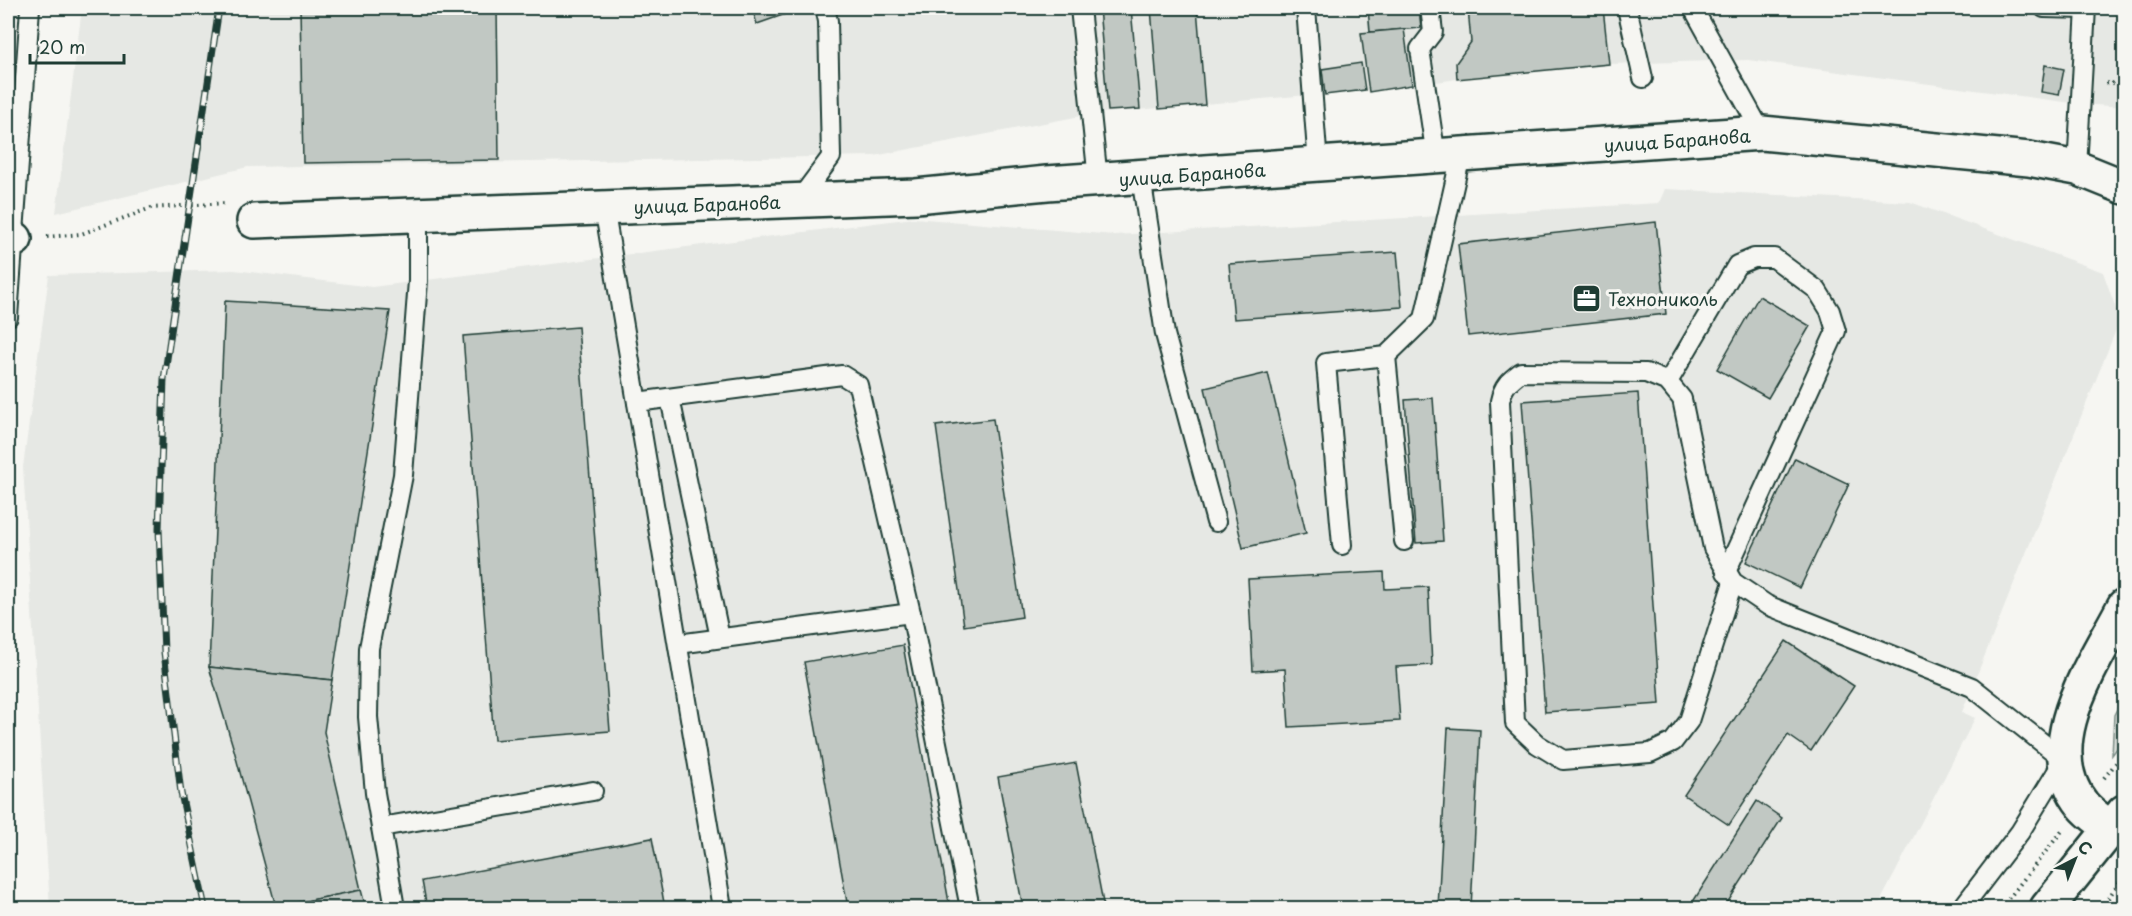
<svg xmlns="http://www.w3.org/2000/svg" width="2132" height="916" viewBox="0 0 2132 916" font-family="'Playpen Sans',sans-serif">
<rect width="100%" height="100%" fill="#f6f6f2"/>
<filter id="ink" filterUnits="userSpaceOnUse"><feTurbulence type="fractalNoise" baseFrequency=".0167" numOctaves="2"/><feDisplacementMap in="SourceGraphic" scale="12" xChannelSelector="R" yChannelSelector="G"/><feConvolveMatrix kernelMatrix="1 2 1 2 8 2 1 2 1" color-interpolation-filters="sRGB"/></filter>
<g filter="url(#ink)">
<!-- built -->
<g fill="#e6e8e4">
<path d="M82 8H2124V107L2080 104 1748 60 1609 64 1457 79 1369 92 1365 90 1091 114 874 156 248 167 56 213Z"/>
<path d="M1665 189 1910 202 2103 272 2120 320 1962 712 1975 718 1877 908H50L23 467 49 275 234 270 372 287 914 218 1114 235 1659 203Z"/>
</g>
<!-- green -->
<path fill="#d6dbd6" stroke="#7a8c85" stroke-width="1.5" d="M2124 695V739L2112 755 2114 715Z"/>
<!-- building -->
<g fill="#c1c8c3" stroke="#1f3d34" stroke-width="1.5">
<path d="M300 8H497L499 160 303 163Z"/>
<path d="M752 8H792L794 11 757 24Z"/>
<path d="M1099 8H1131L1140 109 1108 111Z"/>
<path d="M1151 8H1197L1205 105 1159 109Z"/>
<path d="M1368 8H1419L1421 28 1370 32Z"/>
<path d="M1468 8H1603L1609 64 1457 79 1456 63 1471 42Z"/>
<path d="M1404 29 1412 85 1369 92 1361 33Z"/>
<path d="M1361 63 1365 90 1325 95 1322 69Z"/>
<path d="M2045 65 2064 69 2059 95 2041 92Z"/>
<path d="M1656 222 1666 314 1468 336 1458 244Z"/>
<path d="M1397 252 1402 307 1234 319 1229 264Z"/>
<path d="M1759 296 1810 326 1768 398 1717 369Z"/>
<path d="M225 301 390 311 332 680 209 667Z"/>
<path d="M578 327 610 731 494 740 463 336Z"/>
<path d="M1268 373 1306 533 1243 548 1205 388Z"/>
<path d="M1638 393 1660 704 1545 712 1522 401Z"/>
<path d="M1433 398 1443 541 1416 543 1405 400Z"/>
<path d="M993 419 1022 617 964 626 936 426Z"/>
<path d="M1795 458 1849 484 1800 588 1746 562Z"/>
<path d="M1384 572 1385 589 1428 587 1432 665 1396 667 1400 721 1289 727 1285 669 1253 671 1248 579Z"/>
<path d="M1786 641 1854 686 1811 751 1788 735 1729 825 1684 795Z"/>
<path d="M903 645 950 908H848L804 662Z"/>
<path d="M209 667 332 680 324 732 361 890 276 907 234 750Z"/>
<path d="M1448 728 1480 730 1471 908H1438Z"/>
<path d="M1076 763 1104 908H1023L998 777Z"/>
<path d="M1757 801 1782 818 1724 908H1689Z"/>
<path d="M652 838 665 908H427L422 881Z"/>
<path d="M361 890 366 908 276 907Z"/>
</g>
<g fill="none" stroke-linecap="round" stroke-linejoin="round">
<defs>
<g id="lane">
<path d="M1080 8 1098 180"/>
<path d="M1306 8 1318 165"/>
<path d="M1430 8 1433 32 1420 49 1436 157"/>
<path d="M1627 8 1643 78"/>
<path d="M1693 8 1762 133"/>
<path d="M2044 8 2086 9"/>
<path d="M2077 168 2086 8"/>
<path d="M1141 177 1165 334 1216 522"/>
<path d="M799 200 831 157 828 21 825 8"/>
<path d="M604 207 722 908"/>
<path d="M8 317 30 8"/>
<path d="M1386 356 1404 541"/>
<path d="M1668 382 1737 265 1754 258H1774L1817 290 1830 311 1836 331 1726 572"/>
<path d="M670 398 720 638"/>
<path d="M637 402 842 375 858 385 911 613"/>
<path d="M1342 545 1326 363 1386 356 1424 319 1461 155"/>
<path d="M1733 582 1689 721 1673 742 1650 753 1563 760 1537 744 1515 723 1500 401C1503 386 1509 381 1521 372L1646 373 1668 382 1682 399 1713 548 1733 582 1767 605 1972 687 2064 760 2020 832 1962 908"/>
<path d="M678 644 911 613 970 908"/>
<path d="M381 827 593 791"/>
<path d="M395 908 375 793 368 717 369 648 403 475 418 281V215"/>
</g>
<g id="street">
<path d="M254 221 916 196 1047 183 1762 133 2029 159 2077 168 2124 187"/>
<path d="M8 240 15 239"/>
<path d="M2111 829C2102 821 2090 814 2083 805 2034 745 2096 661 2124 606"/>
</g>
<path id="secondary" d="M2047 908 2124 812"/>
</defs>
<!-- lane casing -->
<use href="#lane" stroke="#1f3d34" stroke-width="22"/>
<!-- street casing -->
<use href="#street" stroke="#1f3d34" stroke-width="38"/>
<!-- secondary casing -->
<use href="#secondary" stroke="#1f3d34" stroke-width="38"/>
<!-- path -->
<g stroke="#1f3d34" stroke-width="4" stroke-dasharray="1.5 4.5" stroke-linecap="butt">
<path d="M2106 83 2111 84 2124 75"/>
<path d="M47 237 81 234 151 208 227 203"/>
<path d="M2104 778 2124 753"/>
<path d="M2001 908 2062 831"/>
<path d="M2101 908 2124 876"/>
</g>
<!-- lane -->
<use href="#lane" stroke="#f6f6f2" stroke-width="18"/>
<!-- street -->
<use href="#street" stroke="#f6f6f2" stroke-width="33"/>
<!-- secondary -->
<use href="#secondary" stroke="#f6f6f2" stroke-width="33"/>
<defs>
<path id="rail" d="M205 908 181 793 164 652 159 529 164 379 219 8"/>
</defs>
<!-- rail casing -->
<use href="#rail" stroke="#1f3d34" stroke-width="7"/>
<!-- rail -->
<use href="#rail" stroke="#f6f6f2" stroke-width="4.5" stroke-dasharray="14" stroke-linecap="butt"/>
</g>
</g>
<!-- icons -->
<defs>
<symbol id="office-square" viewBox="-11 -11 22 22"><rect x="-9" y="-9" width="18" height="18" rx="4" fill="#1f3d34" stroke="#f6f6f2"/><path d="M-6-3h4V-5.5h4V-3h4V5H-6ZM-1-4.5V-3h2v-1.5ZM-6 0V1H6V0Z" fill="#fff"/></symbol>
</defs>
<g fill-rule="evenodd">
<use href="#office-square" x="1570" y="282" width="33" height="33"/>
</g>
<g text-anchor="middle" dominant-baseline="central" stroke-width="6" stroke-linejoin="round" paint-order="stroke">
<!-- street labels -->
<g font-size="18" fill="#1f3d34" stroke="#f6f6f2">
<text transform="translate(1677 140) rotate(-4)">улица Баранова</text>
<text transform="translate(1192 174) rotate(-4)">улица Баранова</text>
<text transform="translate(707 204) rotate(-2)">улица Баранова</text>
</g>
<!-- poi labels -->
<g font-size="18" fill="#1f3d34" stroke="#f6f6f2" text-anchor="start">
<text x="1608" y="298">Технониколь</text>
</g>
</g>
<!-- margin -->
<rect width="2132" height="916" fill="none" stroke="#f6f6f2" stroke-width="30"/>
<rect x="15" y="15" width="2102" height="886" fill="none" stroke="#1f3d34" stroke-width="2" filter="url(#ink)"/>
<!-- north arrow -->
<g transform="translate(2075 859) rotate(42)" stroke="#f6f6f2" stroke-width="4.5" paint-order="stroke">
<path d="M0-4.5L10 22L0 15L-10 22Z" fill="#1f3d34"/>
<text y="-9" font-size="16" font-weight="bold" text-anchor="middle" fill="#1f3d34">С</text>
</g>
<!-- scale -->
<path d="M30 54v9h94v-9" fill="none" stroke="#1f3d34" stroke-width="3"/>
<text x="39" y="54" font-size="18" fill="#1f3d34" stroke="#f6f6f2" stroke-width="4.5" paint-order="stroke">20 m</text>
</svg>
